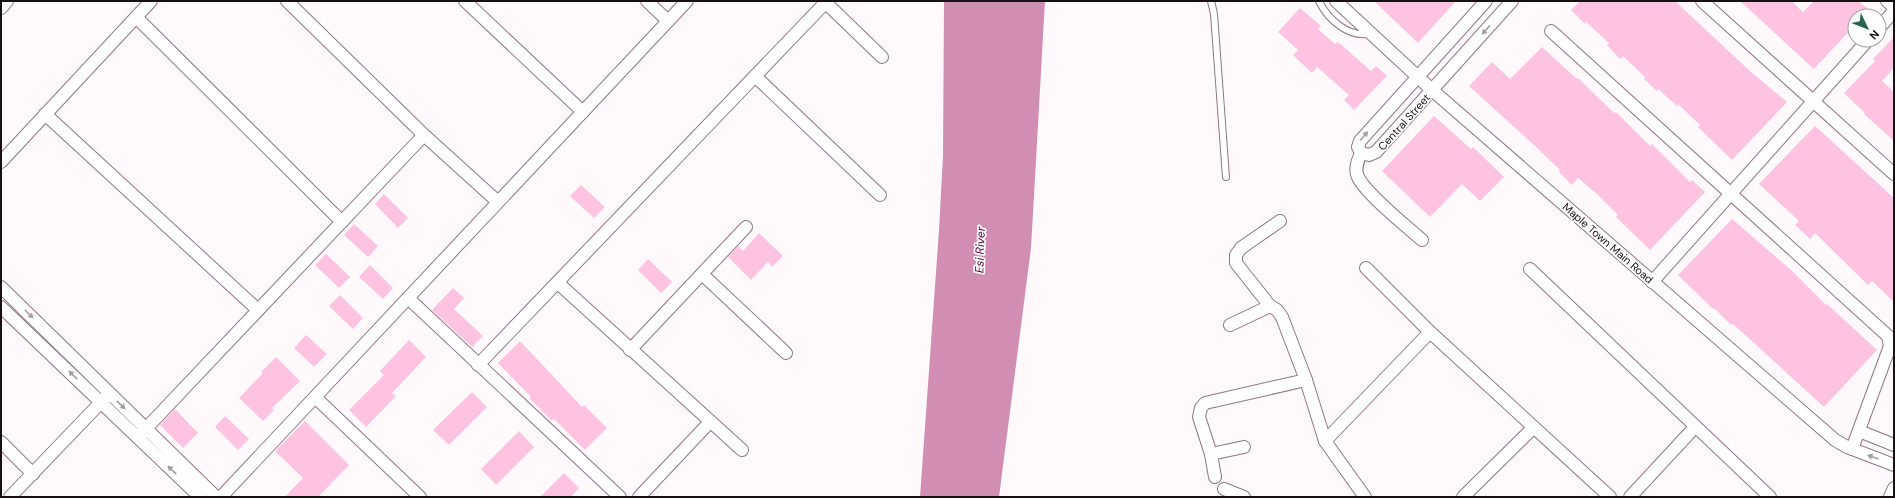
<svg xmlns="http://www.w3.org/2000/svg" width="1895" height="498" viewBox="0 0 1895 498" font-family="'DM Sans',sans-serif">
<rect width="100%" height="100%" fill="#fff9fc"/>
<!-- water -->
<path fill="#d28eb2" d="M944 1H1045L1031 248 999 497H920L939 230 943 156Z"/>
<!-- building -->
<g fill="#fdc3e1">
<path d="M1374 1H1456L1418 43Z"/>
<path d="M1580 1H1675L1751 72 1787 102 1732 160 1698 127 1700 125 1678 104 1677 106 1658 89 1657 91 1644 79 1645 77 1623 56 1620 59 1607 45 1609 43 1586 22 1585 24 1571 10Z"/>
<path d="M1740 1H1792L1803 12 1814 1H1859L1869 10 1864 16H1855V25L1814 69Z"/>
<path d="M1300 8 1321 26 1318 29 1335 44 1338 42 1371 71 1376 66 1387 76 1354 110 1344 100 1349 95 1317 67 1312 73 1293 55 1298 50 1278 32Z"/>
<path d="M1894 37V68L1882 81 1894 92V141L1864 114 1865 113 1844 93 1875 61 1873 59Z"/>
<path d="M1542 47 1577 79 1578 78 1614 113 1616 112 1650 146 1652 144 1690 182 1692 180 1705 192 1650 250 1616 217 1618 215 1597 194 1578 178 1572 185 1559 172 1560 170 1535 146 1469 86 1492 62 1510 79Z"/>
<path d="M1434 116 1471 149 1473 147 1504 177 1480 201 1462 184 1430 217 1382 171Z"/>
<path d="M1815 126 1894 198V302L1872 281 1868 285 1815 233 1810 239 1795 225 1799 221 1759 184Z"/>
<path d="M581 185 605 207 594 218 570 196Z"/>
<path d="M384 194 408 218 398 228 375 204Z"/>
<path d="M1732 219 1791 270 1826 305 1827 304 1877 350 1824 407 1733 324 1731 325 1714 308 1713 309 1678 275Z"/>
<path d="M354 224 378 246 368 257 344 235Z"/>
<path d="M759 233 783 256 772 267 768 262 751 280 728 257 738 246 743 251Z"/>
<path d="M326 254 350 277 339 288 315 265Z"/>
<path d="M648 259 672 282 661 293 638 270Z"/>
<path d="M370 265 393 288 383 299 359 277Z"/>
<path d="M453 288 464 298 454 309 483 336 472 347 432 310Z"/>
<path d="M340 295 363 318 353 329 329 306Z"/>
<path d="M306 335 327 354 314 367 294 348Z"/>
<path d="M409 340 426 357 392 393 396 396 366 427 349 410 384 375 380 371Z"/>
<path d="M520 341 582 407 584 405 607 428 585 450 554 419 552 421 529 398 531 397 498 363Z"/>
<path d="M276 357 300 381 272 408 274 410 263 421 239 398 263 373 261 372Z"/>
<path d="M472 392 487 407 449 445 433 430Z"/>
<path d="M175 409 198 433 183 448 160 425Z"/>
<path d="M225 416 249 439 238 450 215 427Z"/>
<path d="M305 421 349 465 318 497H285L303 478 275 451Z"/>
<path d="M519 431 534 447 496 485 481 469Z"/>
<path d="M564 473 579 488 571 497H540Z"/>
</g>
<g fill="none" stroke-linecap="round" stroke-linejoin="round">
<defs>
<g id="lane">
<path d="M1211 1 1214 14 1226 177"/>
<path d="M1319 1C1328 20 1350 39 1371 33"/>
</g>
<g id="street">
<path d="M287 1 424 135 498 202"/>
<path d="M465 1 583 112"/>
<path d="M647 1 668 21"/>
<path d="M824 1 882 57"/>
<path d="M1336 1 1432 90 1835 440 1847 447 1894 465"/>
<path d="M1486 1 1360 141 1358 147 1361 153 1369 155 1376 152 1512 1"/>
<path d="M1702 1 1894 174"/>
<path d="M1887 1 1894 7"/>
<path d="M1 8 7 1"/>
<path d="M136 17 342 222"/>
<path d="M1879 28 1894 11"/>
<path d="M1551 31 1888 336 1890 346 1852 449"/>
<path d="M755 76 880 195"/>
<path d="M45 114 258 310"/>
<path d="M1361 153C1358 160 1354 169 1358 177 1366 194 1406 226 1422 240"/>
<path d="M1 162 151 1"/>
<path d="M1366 268 1430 332"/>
<path d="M1530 269 1770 497"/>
<path d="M702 274 786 353"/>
<path d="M1652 282 1868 40"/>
<path d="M558 283 742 450"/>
<path d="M1 287 216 497"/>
<path d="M408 298 620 497"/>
<path d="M1270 306 1236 263V255L1241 248 1280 221"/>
<path d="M1 307 200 497"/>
<path d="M1230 325 1270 306 1277 310 1282 317 1306 380 1325 441"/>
<path d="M630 350 746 227"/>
<path d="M478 365 827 1"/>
<path d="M315 397 420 497"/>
<path d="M1859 431 1894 445"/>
<path d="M138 437 424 135"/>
<path d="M1 442 33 474"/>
<path d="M1211 454 1244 447"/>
<path d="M1215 477 1211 454 1199 417 1201 408 1205 403 1306 380"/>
<path d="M1224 489 1244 497"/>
<path d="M10 497 106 397"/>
<path d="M221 497 687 1"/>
<path d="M639 497 710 422"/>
<path d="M1365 497 1325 441 1430 332 1610 497"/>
<path d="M1463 497 1533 428"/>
<path d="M1630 497 1695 427"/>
<path d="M1890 497 1894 488"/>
</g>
</defs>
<!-- lane casing -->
<use href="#lane" stroke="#8f7683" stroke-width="8"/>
<!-- street casing -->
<use href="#street" stroke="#8f7683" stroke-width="14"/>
<!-- lane -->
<use href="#lane" stroke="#fff" stroke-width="6"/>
<!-- street -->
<use href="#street" stroke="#fff" stroke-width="12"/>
</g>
<!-- one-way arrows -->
<defs><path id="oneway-solid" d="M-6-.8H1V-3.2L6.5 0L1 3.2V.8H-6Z"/></defs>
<g fill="#a39fa1">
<use href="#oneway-solid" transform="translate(1486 30) rotate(132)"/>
<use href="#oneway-solid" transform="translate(1364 136) rotate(-49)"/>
<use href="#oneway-solid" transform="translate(29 314) rotate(45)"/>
<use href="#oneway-solid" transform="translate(73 375) rotate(-136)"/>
<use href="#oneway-solid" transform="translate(121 405) rotate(43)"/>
<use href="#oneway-solid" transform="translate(1873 457) rotate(-160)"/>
<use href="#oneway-solid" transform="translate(172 470) rotate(-136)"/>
</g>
<g text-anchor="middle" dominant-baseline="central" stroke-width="3.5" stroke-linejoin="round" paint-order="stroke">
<!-- street labels -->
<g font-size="11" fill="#191014" stroke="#fff">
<text transform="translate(1404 122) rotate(-48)">Central Street</text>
<text transform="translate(1608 243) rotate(41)">Maple Town Main Road</text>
</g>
<!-- water labels -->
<g font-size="12" font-style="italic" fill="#56023a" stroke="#fff">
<text transform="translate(980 250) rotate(-88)">Esi River</text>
</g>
</g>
<!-- border -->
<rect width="1895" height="498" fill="none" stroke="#191014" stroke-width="4"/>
<!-- north arrow -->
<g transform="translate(1867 28) rotate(133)"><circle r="19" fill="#ffffff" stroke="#a39fa1"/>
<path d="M0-3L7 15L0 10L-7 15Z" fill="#29654f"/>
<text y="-6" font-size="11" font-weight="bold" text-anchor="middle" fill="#191014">N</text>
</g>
</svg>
